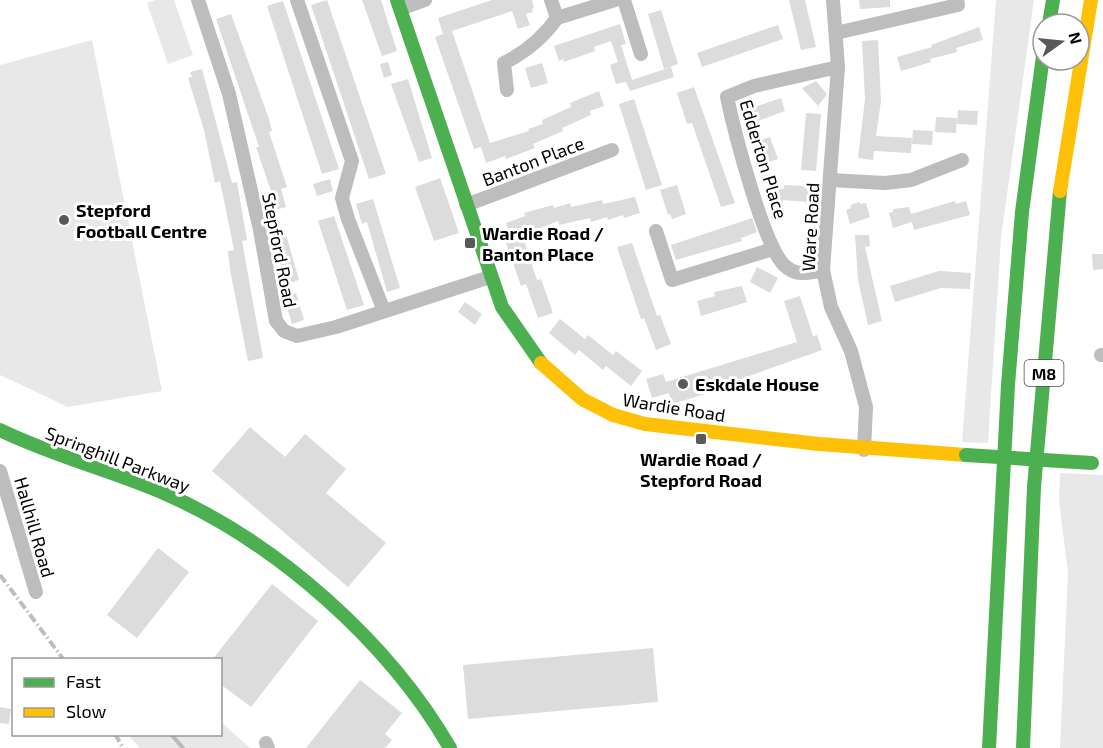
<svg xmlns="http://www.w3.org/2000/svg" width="1103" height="748" viewBox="0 0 1103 748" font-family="'Exo 2',sans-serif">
<rect width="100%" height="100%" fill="#fff"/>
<!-- green -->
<g fill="#e8e8e8">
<path d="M155 0H174L193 55 168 64 147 3Z"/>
<path d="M996 0H1034L1001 238 988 443 962 442Z"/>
<path d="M92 40 162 391 68 407 0 375V65Z"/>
<path d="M1060 473 1103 475V748H1060L1068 572 1059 501Z"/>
<path d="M221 722 250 748H140L128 735 220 734Z"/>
</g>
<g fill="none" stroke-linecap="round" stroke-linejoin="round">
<!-- stream -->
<path stroke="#bababa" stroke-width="4" d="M171 734 183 748"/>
</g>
<!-- building -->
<g fill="#dcdcdc">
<path d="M327 0 386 174 369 179 311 5Z"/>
<path d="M362 0H381L397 51 382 56Z"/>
<path d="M492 0H532L534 8 532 9 533 12 526 14 530 25 518 29 512 11 452 31 490 143 529 131 528 129 543 124 542 120 571 107 570 103 599 91 604 106 590 111 591 115 562 128 563 131 533 144 535 148 506 159 505 156 486 163 481 147 474 149 435 37 443 34 438 18Z"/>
<path d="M789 0H805L816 47 801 50Z"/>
<path d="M859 0H890V7L860 9Z"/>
<path d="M283 1 339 169 322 174 267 6Z"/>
<path d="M661 10 678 64 664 69 648 14Z"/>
<path d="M231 14 269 119 272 131 269 132 287 187 281 189 286 207 271 211 266 196 272 194 256 147H259L216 19Z"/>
<path d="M620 24 626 44 621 45 632 80 671 67 674 77 630 91 626 82 616 84 610 65 618 62 611 41 594 47 595 51 564 62 563 59 559 61 554 46Z"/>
<path d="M778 25 783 39 702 67 697 53Z"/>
<path d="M979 27 983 40 956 48 957 52 930 59 931 62 901 71 897 57 932 47 931 45Z"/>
<path d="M878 40 881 101 876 136 912 138 911 153 874 151 873 160 858 158 865 99 862 41Z"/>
<path d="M388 62 392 75 384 78 380 64Z"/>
<path d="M542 63 548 83 531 88 525 68Z"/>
<path d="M202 69 232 183 237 182 247 240 242 241 263 358 248 361 230 270 228 251 234 250 220 181 215 183 204 130 188 78 192 77 190 72Z"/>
<path d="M408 79 432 158 419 162 391 84Z"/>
<path d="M816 81 827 94 818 106 802 88Z"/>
<path d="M694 87 735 203 721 207 692 123 687 124 677 93Z"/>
<path d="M781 98 785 111 747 125 743 111Z"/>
<path d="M634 99 662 185 646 190 619 104Z"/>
<path d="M958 110 978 111 977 125 957 124Z"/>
<path d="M806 113 821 114 816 171 801 170Z"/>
<path d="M936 117 957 118 956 133 935 132Z"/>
<path d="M913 130 933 131 932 145 912 144Z"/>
<path d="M770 137 778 159 763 164 755 142Z"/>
<path d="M440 178 459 233 434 241 415 187Z"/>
<path d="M330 179 333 191 317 196 313 184Z"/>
<path d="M677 185 686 214 672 219 670 214 668 215 660 190Z"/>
<path d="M784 185 808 186V190L819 191 817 206 806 205 807 202 783 200V204L772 203 774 188 784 189Z"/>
<path d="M635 197 640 213 624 218 623 215 608 220 607 217 591 222 590 218 559 225 558 221 522 235 537 280 541 279 553 313 538 318 526 284 521 286 505 240 511 238 506 223 525 216 524 213 553 205 554 208 570 203 571 207 602 200 603 204Z"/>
<path d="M373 199 400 288 387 292 367 222 362 224 356 204Z"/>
<path d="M955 201 956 204 966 201 970 215 914 230 912 222 893 228 889 213 893 212V209L909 207 911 214Z"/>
<path d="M860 202V204L866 203 870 217 850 224 846 210 851 208 850 205Z"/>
<path d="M334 216 364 305 347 310 318 221Z"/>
<path d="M752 218 757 232 741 238 742 241 676 260 671 245Z"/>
<path d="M285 231 299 280 286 284 272 235Z"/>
<path d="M855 235H869L870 246 865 247 882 321 868 325 858 280Z"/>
<path d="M632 243 657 316 660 315 671 344 656 350 644 318 641 319 617 247Z"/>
<path d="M1092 254H1103V269L1093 270Z"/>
<path d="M757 267 778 278 770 293 750 282Z"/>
<path d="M939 271 971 273 970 289 941 288 895 302 890 286Z"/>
<path d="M742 286 747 302 701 316 697 301 715 296 714 292Z"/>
<path d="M296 293 304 320 292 324 284 297Z"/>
<path d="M800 296 813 336 817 335 822 350 718 387 719 390 672 404 669 393 652 398 646 379 663 374 666 382 797 342 784 301Z"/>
<path d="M465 302 482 314 475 325 458 312Z"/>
<path d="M560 319 585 339 588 335 613 355 616 351 642 371 631 386 606 366 603 370 579 350 575 355 549 333Z"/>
<path d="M250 427 285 457 305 434 346 469 326 493 386 543 348 587 212 471Z"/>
<path d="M158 548 189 572 137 638 107 615Z"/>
<path d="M272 584 318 621 251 707 220 684V660H212Z"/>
<path d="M653 648 658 702 468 719 463 665Z"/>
<path d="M360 680 402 713 385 734 392 740 385 748H306Z"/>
<path d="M0 707 11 709 9 724 0 723Z"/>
</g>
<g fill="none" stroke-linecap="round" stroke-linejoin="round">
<!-- street -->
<g stroke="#bdbdbd" stroke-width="14">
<path d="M198 0 229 94 260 230 276 321 284 331 297 336 336 327 490 277"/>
<path d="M297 0 352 161 342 198 348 219 384 311"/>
<path d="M624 0 641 54"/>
<path d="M833 0 838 67 823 270 831 307 851 351 866 407 864 450"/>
<path d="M400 9 425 0"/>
<path d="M557 18 615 0"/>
<path d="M836 33 958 5 957 0"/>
<path d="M507 90 504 63C526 52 543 38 557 18L551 0"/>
<path d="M830 180 885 183 911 180 962 160"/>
<path d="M466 205 612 150"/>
<path d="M656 231 672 280 773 249"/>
<path d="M823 270C809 273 796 277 784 265 763 244 734 130 727 97L754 86 838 67"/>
<path d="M1101 355H1103"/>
<path d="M0 471 36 592"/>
<path d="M266 743 268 748"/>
</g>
<!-- fast -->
<g stroke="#4caf50" stroke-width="14">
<path d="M397 0 502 307 541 363"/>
<path d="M1049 24 1053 0"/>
<path d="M0 430C53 456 111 470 166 494 277 543 389 642 450 748"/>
<path d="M989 748 1008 385 1022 212 1043 56"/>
<path d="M1023 748 1034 487 1060 191"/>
</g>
<!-- slow -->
<g stroke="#ffc107" stroke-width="14">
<path d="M1060 191 1091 0"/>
<path d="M541 363 582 399 613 415 645 424 819 444 966 455"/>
</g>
<!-- rail -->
<g stroke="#bdbdbd" stroke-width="4" stroke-dasharray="9 3 1.5 3" stroke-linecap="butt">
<path d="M0 575 64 660"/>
<path d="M115 734 123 748"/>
</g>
<!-- fast-bridge -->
<path stroke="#4caf50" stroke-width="14" d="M966 455 1092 463"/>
</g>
<!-- markers -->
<g fill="#595959" stroke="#fff" stroke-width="2">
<circle cx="64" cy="220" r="6"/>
<rect x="464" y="237" width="12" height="12" rx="3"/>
<circle cx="683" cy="384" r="6"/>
<rect x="695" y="433" width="12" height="12" rx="3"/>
</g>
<g text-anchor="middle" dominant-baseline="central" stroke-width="6" stroke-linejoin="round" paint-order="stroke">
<!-- shield labels -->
<rect fill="#fff" stroke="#4c4c4c" stroke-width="1.5" x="1024.5" y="360" width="39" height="26" rx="4.5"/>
<g font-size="16" font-weight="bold" fill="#000">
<text x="1044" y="373">M8</text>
</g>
<!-- street labels -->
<g font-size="18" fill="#000" stroke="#fff">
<text transform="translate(764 159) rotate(73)">Edderton Place</text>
<text transform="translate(533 161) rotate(-21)">Banton Place</text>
<text transform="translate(810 227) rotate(-87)">Ware Road</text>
<text transform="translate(280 250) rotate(79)">Stepford Road</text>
<text transform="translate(674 407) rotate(9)">Wardie Road</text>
<text transform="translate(118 459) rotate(21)">Springhill Parkway</text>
<text transform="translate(35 527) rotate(74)">Hallhill Road</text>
</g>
<!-- poi labels -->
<g font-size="18" font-weight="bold" fill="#000" stroke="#fff" text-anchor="start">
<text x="76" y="210">Stepford<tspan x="76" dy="21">Football Centre</tspan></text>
<text x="482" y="233">Wardie Road /<tspan x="482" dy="21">Banton Place</tspan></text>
<text x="695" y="384">Eskdale House</text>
<text x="701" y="459" text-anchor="middle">Wardie Road /<tspan x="701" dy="21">Stepford Road</tspan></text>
</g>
</g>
<!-- legend -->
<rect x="12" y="658" width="210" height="78" fill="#ffffff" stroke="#999999" stroke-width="1.5"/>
<rect x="24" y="678" width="30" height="9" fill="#4caf50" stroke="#999999" stroke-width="1.5"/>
<text x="66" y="688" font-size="18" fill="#000000">Fast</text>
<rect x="24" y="708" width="30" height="9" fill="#ffc107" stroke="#999999" stroke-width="1.5"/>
<text x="66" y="718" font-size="18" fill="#000000">Slow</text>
<!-- north arrow -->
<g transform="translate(1061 42) rotate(75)"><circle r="28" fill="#ffffff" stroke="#999999" stroke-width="1.5"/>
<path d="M0-4.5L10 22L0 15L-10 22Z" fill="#595959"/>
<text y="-9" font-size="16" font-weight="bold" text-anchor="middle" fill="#000000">N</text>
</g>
</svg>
